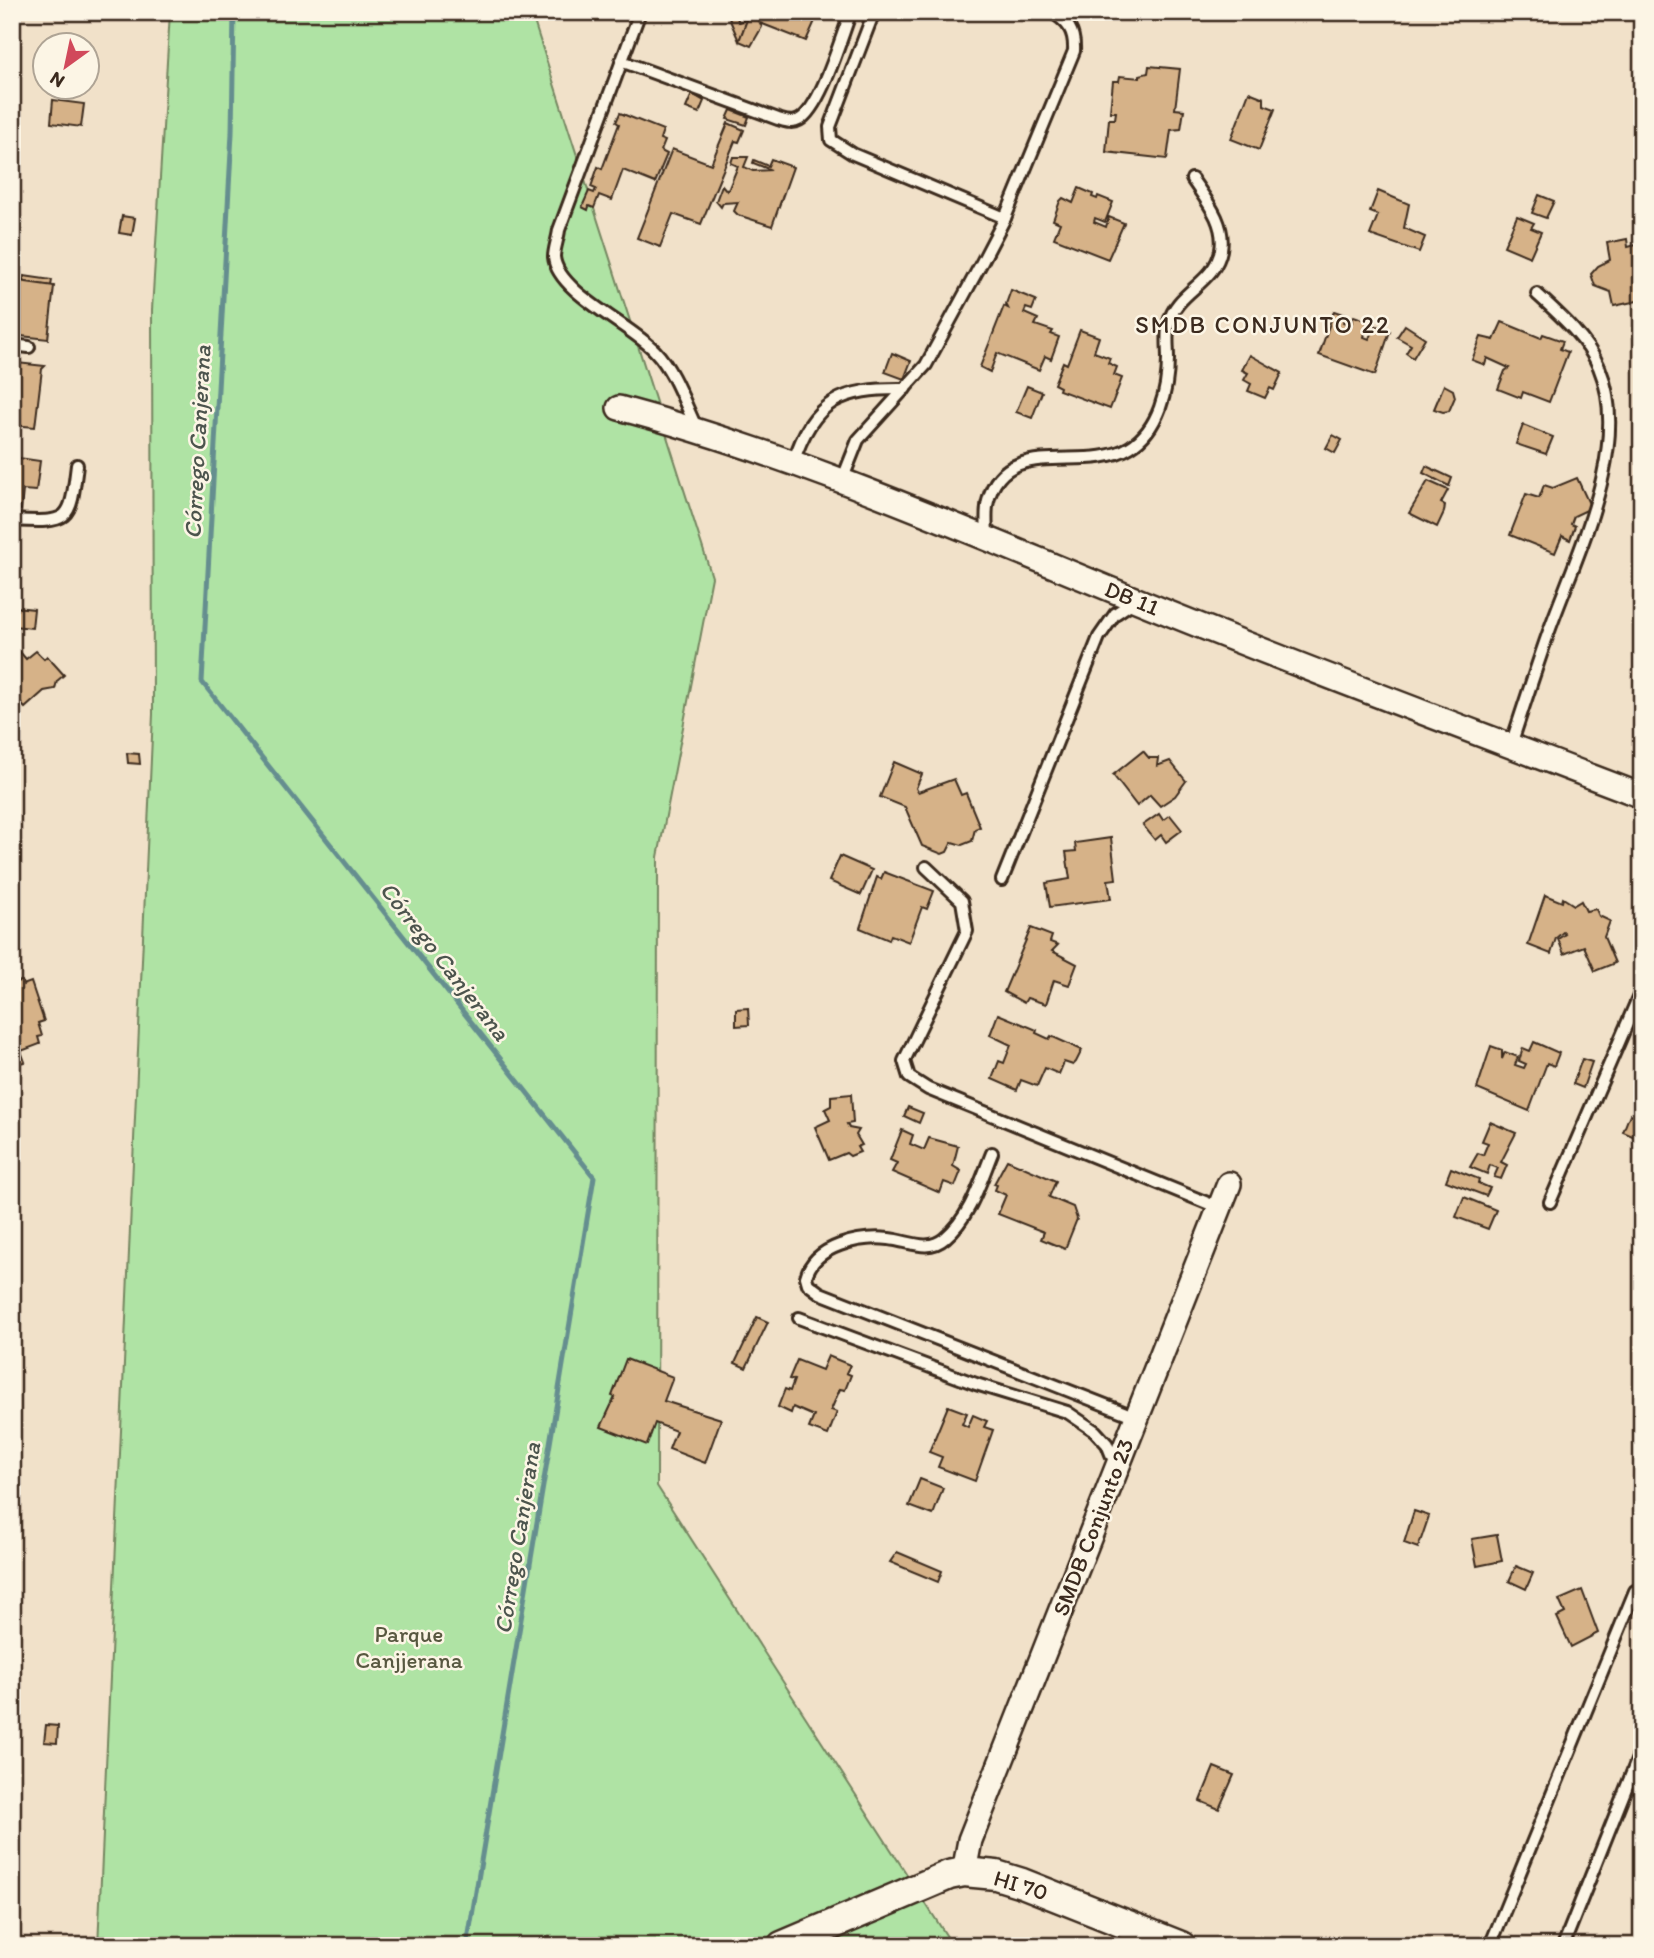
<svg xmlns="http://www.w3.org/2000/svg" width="1654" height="1958" viewBox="0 0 1654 1958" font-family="Itim,sans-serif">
<rect width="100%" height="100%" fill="#f1e1c9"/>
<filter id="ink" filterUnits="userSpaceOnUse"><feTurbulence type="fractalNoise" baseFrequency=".0143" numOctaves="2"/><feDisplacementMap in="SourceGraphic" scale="14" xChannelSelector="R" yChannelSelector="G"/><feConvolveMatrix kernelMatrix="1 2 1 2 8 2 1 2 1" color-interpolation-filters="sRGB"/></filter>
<g filter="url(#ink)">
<!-- green -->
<path fill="#afe3a4" stroke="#758661" stroke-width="2" d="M170 12H531L712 577 658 857 657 1486 953 1946H98L153 714 152 310Z"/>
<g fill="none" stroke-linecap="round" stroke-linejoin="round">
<!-- stream -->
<path stroke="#658e8f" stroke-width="5" d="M234 12 232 133 202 682 594 1177 467 1946"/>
</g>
<!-- building -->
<g fill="#d6b288" stroke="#3b2a1e" stroke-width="2">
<path d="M737 12 738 22 747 20 739 41 729 18 720 12Z"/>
<path d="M750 12H819L806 41 760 23 762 27 751 46 739 41Z"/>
<path d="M1149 66 1180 69 1175 109 1184 110 1181 129 1171 130 1167 159 1106 152 1109 119H1115L1116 112H1110L1113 81H1119L1120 76 1140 78V75L1148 73Z"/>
<path d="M1249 92 1264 98V105L1275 109 1259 150 1231 139Z"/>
<path d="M692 94 704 101 699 113 686 108Z"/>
<path d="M53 100 84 104 81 127 51 123Z"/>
<path d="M731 110 749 117 746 125 727 119Z"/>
<path d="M620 113 663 130 660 139 665 141 661 151 667 154 655 183 623 170 612 200 599 195 594 208 589 206 588 210 582 207 589 191 594 193 596 189 591 187 598 167 602 169 619 124 616 122Z"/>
<path d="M728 123 744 130 739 142 735 141 701 224 673 214 660 247 637 238 672 149 711 164Z"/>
<path d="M733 157H748L744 167 753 171 771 170 753 163 754 160 768 166 771 159 793 167 772 226 738 215 734 211 738 202 723 203 721 207 716 201 722 185 727 191 729 188 738 166 731 163Z"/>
<path d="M1079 188 1093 194 1092 197 1097 199 1098 196 1113 202 1105 222 1095 218 1094 222 1106 227 1109 217 1124 223 1108 259 1054 238 1060 223 1053 220 1060 201 1063 198 1073 203Z"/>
<path d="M1378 191 1409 204 1404 228 1425 237 1419 252 1370 235 1378 215 1370 212Z"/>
<path d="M1539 195 1554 201 1546 218 1532 213Z"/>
<path d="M122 216 135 218 132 235 119 233Z"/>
<path d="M1517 216 1534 223 1531 228 1541 232 1530 257 1504 246Z"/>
<path d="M1627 239 1628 247 1636 245 1642 249V300L1614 306 1611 292 1595 286 1591 274 1598 266 1610 260 1607 243Z"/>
<path d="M24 276 52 280 51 286 23 282Z"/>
<path d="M12 280 54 286 48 339 12 335Z"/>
<path d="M1011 290 1036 300 1032 310 1026 308 1024 313 1038 319 1035 325 1053 331 1051 334 1059 337 1051 359 1045 356 1039 370 997 353 990 372 980 367 1004 306 1008 308 1006 304Z"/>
<path d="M1334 311 1346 315 1343 322 1351 325 1354 316 1368 321 1364 337 1369 339 1374 325 1390 331 1375 375 1319 355Z"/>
<path d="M1502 322 1541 338 1543 334 1563 341 1560 349 1568 352 1549 402 1523 392 1521 398 1498 389 1505 371 1509 368 1487 358 1485 365 1472 360 1481 337 1494 340Z"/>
<path d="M1405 325 1425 338 1413 358 1406 353 1411 345 1397 337Z"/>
<path d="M1080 330 1099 337 1094 352 1110 358 1108 363 1117 367 1114 375 1122 378 1110 409 1059 390 1060 387 1054 384 1063 362 1067 364Z"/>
<path d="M892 353 911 361 904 379 885 372Z"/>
<path d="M1250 355 1282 373 1274 390 1270 388 1265 398 1248 391 1251 384 1244 380 1248 373 1242 370Z"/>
<path d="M12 361 14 365 17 363 45 366 42 369 35 427 12 425Z"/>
<path d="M1444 385 1453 390 1455 397 1449 411 1443 412 1434 409Z"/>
<path d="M1027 386 1042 392 1032 418 1016 412Z"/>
<path d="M1523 425 1553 437 1546 454 1516 444Z"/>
<path d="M1333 435 1342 440 1335 453 1326 448Z"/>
<path d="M12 457 40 461 36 491 23 490 21 510 12 509Z"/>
<path d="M1426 466 1452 478 1449 486 1423 473Z"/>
<path d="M1577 478 1591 508 1574 516 1571 524 1575 526 1570 540 1562 536 1555 553 1510 535 1526 494 1539 498 1544 485 1553 488Z"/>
<path d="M1428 481 1448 490 1441 503 1445 505 1444 512 1437 527 1409 513Z"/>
<path d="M15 607 34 609 32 628 13 626Z"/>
<path d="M36 651 44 659 47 656 64 675 57 681 55 689 44 691 25 708 12 694V652H20L26 659Z"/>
<path d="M1143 751 1149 758H1158L1157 766 1170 761 1186 781 1175 796 1160 806 1150 795 1137 806 1113 775Z"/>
<path d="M127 753 139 754 140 764 128 763Z"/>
<path d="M894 762 922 774 916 788 918 792 954 779 961 795 966 793 980 827 975 829 972 841 962 845 952 842 947 852 942 854 922 846 905 807 880 797Z"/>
<path d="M1159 814 1163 820 1170 815 1182 830 1166 842 1161 835 1155 840 1143 825Z"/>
<path d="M1111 838 1116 879 1108 880 1111 899 1050 907 1046 883 1070 879 1066 852 1076 851 1075 843Z"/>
<path d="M840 856 872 870 861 895 829 881Z"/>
<path d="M884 872 934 891 927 909 922 907 909 942 891 935 889 940 860 928 877 877 881 879Z"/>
<path d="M1545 895 1562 902 1563 898 1574 905 1581 901 1586 911 1596 909 1599 916 1610 921 1604 937 1615 963 1595 971 1584 946 1564 954 1558 939 1565 934 1563 932 1556 938 1551 954 1528 945Z"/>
<path d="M1031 928 1052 936 1050 942 1058 945 1052 951 1077 964 1069 985 1054 980 1046 1004 1027 998 1024 1003 1004 992Z"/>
<path d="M22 981 23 985 31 982 44 1021 38 1023 42 1036 38 1037 40 1044 21 1051 25 1062 12 1064V1031L16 1030 12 1027V982Z"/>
<path d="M748 1008 749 1025 736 1026V1009Z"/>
<path d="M998 1014 1037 1030 1036 1033 1049 1039 1051 1036 1082 1050 1076 1062 1073 1065 1064 1062 1059 1074 1045 1068 1037 1086 1021 1080 1017 1090 992 1079 999 1061 1004 1063 1011 1045 990 1035Z"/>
<path d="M1534 1042 1559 1053 1554 1066 1547 1063 1529 1111 1477 1089 1491 1046 1502 1050V1059L1505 1052 1518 1057 1515 1065 1524 1068 1526 1064 1519 1061 1523 1048 1530 1051Z"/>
<path d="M1582 1059 1592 1062 1583 1088 1573 1084Z"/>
<path d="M851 1094 853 1123 847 1124 849 1128 859 1130 856 1135 862 1145 857 1147 860 1152 850 1156 846 1153 829 1160 815 1127 830 1120 825 1109 831 1106V1096Z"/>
<path d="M908 1107 923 1113 919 1123 904 1116Z"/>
<path d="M1630 1114 1642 1118V1140L1623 1132Z"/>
<path d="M1490 1122 1516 1133 1501 1162 1507 1165 1501 1179 1494 1177 1498 1168 1490 1165 1487 1174 1470 1167 1478 1153 1483 1155 1488 1143 1482 1141Z"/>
<path d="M902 1130 913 1135 910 1144 924 1150 929 1138 958 1146 953 1166 961 1171 955 1186 944 1182 940 1193 892 1172 897 1163 890 1160Z"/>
<path d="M1007 1160 1056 1181 1049 1197 1073 1207 1077 1219 1065 1249 1041 1239 1044 1232 998 1214 1006 1195 995 1190 997 1185 994 1184Z"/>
<path d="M1451 1168 1479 1179 1478 1183 1490 1188 1486 1196 1446 1181Z"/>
<path d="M1464 1197 1496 1210 1488 1229 1456 1217Z"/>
<path d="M757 1317 768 1322 746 1368 735 1363Z"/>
<path d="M828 1356 850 1365 846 1373 851 1375 845 1390 840 1389 831 1410 837 1412 828 1435 809 1428 814 1416 793 1407 791 1413 778 1407 785 1389 790 1391 794 1380 789 1379 797 1360 822 1370Z"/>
<path d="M626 1359 673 1377 664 1401 721 1419 705 1463 669 1449 676 1431 655 1423 647 1445 601 1427 615 1397 612 1396Z"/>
<path d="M948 1406 967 1413 962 1424 968 1427 973 1415 987 1421 984 1427 993 1430 975 1481 938 1467 942 1457 929 1452Z"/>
<path d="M920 1479 943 1488 933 1515 909 1506Z"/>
<path d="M1414 1511 1429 1516 1418 1548 1404 1543Z"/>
<path d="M1497 1535 1502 1561 1477 1566 1472 1539Z"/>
<path d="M897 1552 942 1571 938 1582 890 1562Z"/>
<path d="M1516 1566 1533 1573 1526 1589 1509 1581Z"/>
<path d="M1582 1590 1598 1633 1571 1647 1557 1617 1565 1613 1559 1600Z"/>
<path d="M46 1725 58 1726 57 1743 44 1742Z"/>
<path d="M1214 1767 1234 1775 1219 1809 1200 1801Z"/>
</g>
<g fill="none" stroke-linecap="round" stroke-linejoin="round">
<defs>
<g id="service">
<path d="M640 12 559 230C558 239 554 249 554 257 557 292 631 325 655 351 674 371 684 402 696 427"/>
<path d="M874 12 830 127 831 140 853 154 1005 218"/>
<path d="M621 61 778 119C785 121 792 124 799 120 821 108 841 37 851 12"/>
<path d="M12 345 29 347"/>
<path d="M793 463C813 400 842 388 905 389"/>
<path d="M841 483 858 440 926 365 981 264 1005 218 1074 51C1075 31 1068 22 1052 12"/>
<path d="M12 520C71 523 70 522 77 465"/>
<path d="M987 538C987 526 985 512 988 501 1005 433 1085 475 1130 447 1159 429 1168 390 1168 359 1168 346 1166 334 1169 322 1176 292 1215 283 1221 250 1226 223 1206 200 1192 179"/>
<path d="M1511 745C1523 708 1535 671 1548 634 1574 559 1633 447 1599 367 1587 339 1560 315 1537 294"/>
<path d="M926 867 962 901 967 931 904 1061 909 1077 928 1089 1217 1207"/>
<path d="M1002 880 1099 637 1115 614 1136 600"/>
<path d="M992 1153C980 1183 970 1217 945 1238 928 1253 909 1241 889 1239 861 1236 814 1245 806 1277L808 1284 820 1293 1136 1417"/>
<path d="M1550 1202 1642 989"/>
<path d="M799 1318 976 1384 1067 1412 1095 1431 1107 1444 1115 1464"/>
<path d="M1490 1946 1635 1591"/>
<path d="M1563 1946 1642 1748"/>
</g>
<g id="minor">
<path d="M619 408C796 455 965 530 1134 599 1302 668 1473 731 1642 796"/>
<path d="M964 1872 970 1840 1229 1184"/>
</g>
<path id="tertiary" d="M782 1946 949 1875 964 1872 996 1875 1022 1883 1181 1946"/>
</defs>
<!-- service casing -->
<use href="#service" stroke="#3b2a1e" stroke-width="16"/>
<!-- minor casing -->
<use href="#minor" stroke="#3b2a1e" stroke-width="28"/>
<!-- tertiary casing -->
<use href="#tertiary" stroke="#3b2a1e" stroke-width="33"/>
<!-- service -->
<use href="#service" stroke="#fcf5e5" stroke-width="10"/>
<!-- minor -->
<use href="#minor" stroke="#fcf5e5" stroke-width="23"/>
<!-- tertiary -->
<use href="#tertiary" stroke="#fcf5e5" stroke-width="28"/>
</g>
</g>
<g text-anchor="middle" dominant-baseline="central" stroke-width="5" stroke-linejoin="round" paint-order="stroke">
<!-- street labels -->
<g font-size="23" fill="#3b2a1e" stroke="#fcf5e5">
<text transform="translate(1132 598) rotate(22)">DB 11</text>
<text transform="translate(1093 1527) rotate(-69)">SMDB Conjunto 23</text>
<text transform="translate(1021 1885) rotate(17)">HI 70</text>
</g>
<!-- park labels -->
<g font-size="23" fill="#585840" stroke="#fcf5e5">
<text x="409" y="1634">Parque<tspan x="409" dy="26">Canjjerana</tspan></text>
</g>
<!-- neighbourhood labels -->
<g font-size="24" letter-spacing="2" fill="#3b2a1e" stroke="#fcf5e5">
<text x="1263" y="324">SMDB CONJUNTO 22</text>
</g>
<!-- water labels -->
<g font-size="24" font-style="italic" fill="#4c544d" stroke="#fcf5e5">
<text transform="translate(197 442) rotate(-87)">Córrego Canjerana</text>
<text transform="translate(445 961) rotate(52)">Córrego Canjerana</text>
<text transform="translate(517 1538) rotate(-81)">Córrego Canjerana</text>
</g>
</g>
<!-- margin -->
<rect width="1654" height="1958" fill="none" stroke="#fcf5e5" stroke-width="42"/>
<rect x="21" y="21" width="1612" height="1916" fill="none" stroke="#3b2a1e" stroke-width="2.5" filter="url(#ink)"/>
<!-- north arrow -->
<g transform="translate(66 66) rotate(213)"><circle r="33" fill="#fcf5e5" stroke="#afa495" stroke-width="2"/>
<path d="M0-5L12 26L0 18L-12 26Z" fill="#d1495b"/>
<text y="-10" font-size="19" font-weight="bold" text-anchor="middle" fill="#3b2a1e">N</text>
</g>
</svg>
